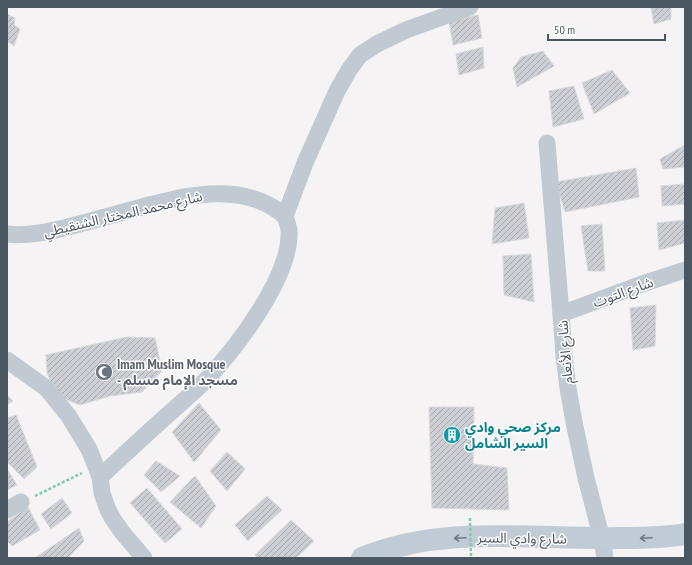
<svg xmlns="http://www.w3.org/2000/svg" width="692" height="565" viewBox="0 0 692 565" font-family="'PT Sans Narrow','Noto Sans Arabic',sans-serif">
<defs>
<pattern id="building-hatch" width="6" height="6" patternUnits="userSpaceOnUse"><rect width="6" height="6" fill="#cdcfd5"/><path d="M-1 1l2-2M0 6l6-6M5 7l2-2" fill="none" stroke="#a8abb0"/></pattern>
</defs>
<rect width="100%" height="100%" fill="#f5f3f3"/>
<!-- building -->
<g fill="url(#building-hatch)" stroke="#d7d9de">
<path d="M651 7H671V19L654 24Z"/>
<path d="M7 14 15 18 14 25 20 29 14 46 7 41Z"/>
<path d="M478 15 482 38 453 45 449 21Z"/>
<path d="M483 47 484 68 459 75 456 54Z"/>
<path d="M543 51 554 66 517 87 513 68 521 57Z"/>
<path d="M612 70 630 93 594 114 582 83Z"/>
<path d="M574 86 584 119 553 127 549 91Z"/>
<path d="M685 145V167L663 169 660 159Z"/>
<path d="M636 168 639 197 565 212 556 182Z"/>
<path d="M685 184V204L662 206 661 186Z"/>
<path d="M524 203 529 238 492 244 495 208Z"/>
<path d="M685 220V243L659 250 657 223Z"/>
<path d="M602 224 605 271H588L581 226Z"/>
<path d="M531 254 534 302 504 295 503 256Z"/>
<path d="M656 305 655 346 633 350 630 308Z"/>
<path d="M127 337 155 338 162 371 142 392 110 396 80 405 65 399 53 386 47 373 46 355Z"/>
<path d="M7 395 13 401 7 405Z"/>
<path d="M199 403 221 430 194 462 172 432Z"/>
<path d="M429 407H474L473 464 507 468 509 510 432 508Z"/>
<path d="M16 415 37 467 24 479 7 462V418Z"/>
<path d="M227 452 245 469 227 491 210 471Z"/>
<path d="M156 461 180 476 161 492 144 475Z"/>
<path d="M7 469 17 485 7 490Z"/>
<path d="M195 476 216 506 201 528 170 502Z"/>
<path d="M147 488 182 529 165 543 130 503Z"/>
<path d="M267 496 282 510 248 541 235 525Z"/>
<path d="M62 498 72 513 51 529 41 514Z"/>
<path d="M28 507 40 530 12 546 7 541V522Z"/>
<path d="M291 520 314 541 296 558H258L255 555Z"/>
<path d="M79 528 84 541 68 558H35Z"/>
</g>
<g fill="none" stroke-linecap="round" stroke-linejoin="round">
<!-- path -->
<path stroke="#7ad0a6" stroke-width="2.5" stroke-dasharray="3 2" stroke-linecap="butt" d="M35 496 82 473"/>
<!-- minor -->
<g stroke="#c1cad2" stroke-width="17">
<path d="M547 143 561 314 564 356 568 388 574 422 586 478 602 539 605 558"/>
<path d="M285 216 305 163 337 91 349 70 360 55 377 44 406 30 470 7"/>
<path d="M7 234C34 237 61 229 87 222 109 216 131 210 153 204 168 201 183 196 199 195 226 192 254 194 277 210 279 212 282 213 284 216 287 219 288 226 289 230 292 276 236 348 206 380 195 391 183 401 171 412 147 433 124 455 100 477"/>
<path d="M561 314 645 283 685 270"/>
<path d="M7 360 46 388 68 415 89 449 100 477 102 493 108 510 113 519 122 532 144 558"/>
<path d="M7 510 21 502"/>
</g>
<!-- secondary -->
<path stroke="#c1cbd6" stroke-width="22" d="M362 558C444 524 535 540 621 538 642 538 664 538 685 534"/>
<!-- path-bridge -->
<path stroke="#7ad0a6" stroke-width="2.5" stroke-dasharray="3 2" stroke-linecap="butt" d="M470 518 471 558"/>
</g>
<!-- one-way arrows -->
<defs><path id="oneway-shaft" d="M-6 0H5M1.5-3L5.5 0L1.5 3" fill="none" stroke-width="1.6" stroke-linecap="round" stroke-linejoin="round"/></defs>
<g stroke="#6e7984">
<use href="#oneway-shaft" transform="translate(460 538) rotate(177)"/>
<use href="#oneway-shaft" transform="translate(646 538) rotate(177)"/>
</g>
<!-- icons -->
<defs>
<symbol id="mosque-disc" viewBox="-11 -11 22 22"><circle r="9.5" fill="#6b7280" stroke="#fff"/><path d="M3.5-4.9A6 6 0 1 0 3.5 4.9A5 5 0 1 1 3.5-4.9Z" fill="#fff"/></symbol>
<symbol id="building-disc" viewBox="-11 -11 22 22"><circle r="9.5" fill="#0f9aa8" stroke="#fff"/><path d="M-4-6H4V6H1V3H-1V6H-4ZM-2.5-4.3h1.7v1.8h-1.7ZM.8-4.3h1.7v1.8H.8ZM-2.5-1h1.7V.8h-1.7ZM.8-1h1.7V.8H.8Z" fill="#fff"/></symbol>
</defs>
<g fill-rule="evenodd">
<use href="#mosque-disc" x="94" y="362" width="20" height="20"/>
<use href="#building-disc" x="442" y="425" width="20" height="20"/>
</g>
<g text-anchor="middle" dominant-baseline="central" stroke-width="3" stroke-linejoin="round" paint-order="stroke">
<!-- street labels -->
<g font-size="14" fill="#4a5661" stroke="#fff">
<text transform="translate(123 214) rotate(-13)">شارع محمد المختار الشنقيطي</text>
<text transform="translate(623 292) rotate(-20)">شارع التوت</text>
<text transform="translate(565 352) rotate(-95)">شارع الأنعام</text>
<text transform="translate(522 538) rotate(1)">شارع وادي السير</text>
</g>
<!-- worship labels -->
<g font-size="14" font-weight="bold" fill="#5b616d" stroke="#fff" text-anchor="start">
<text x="117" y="364">Imam Muslim Mosque<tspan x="117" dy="16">- مسجد الإمام مسلم</tspan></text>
</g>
<!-- culture labels -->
<g font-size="14" font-weight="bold" fill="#0d838f" stroke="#fff" text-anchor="start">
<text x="465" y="427">مركز صحي وادي<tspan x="465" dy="16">السير الشامل</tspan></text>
</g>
</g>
<!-- border -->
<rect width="692" height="565" fill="none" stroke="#4a5661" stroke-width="16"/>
<!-- scale -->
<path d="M548 34v6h117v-6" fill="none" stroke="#4a5661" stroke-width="2"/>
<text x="554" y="34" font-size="12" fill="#4a5661" stroke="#ffffff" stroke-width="3" paint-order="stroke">50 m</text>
</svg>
